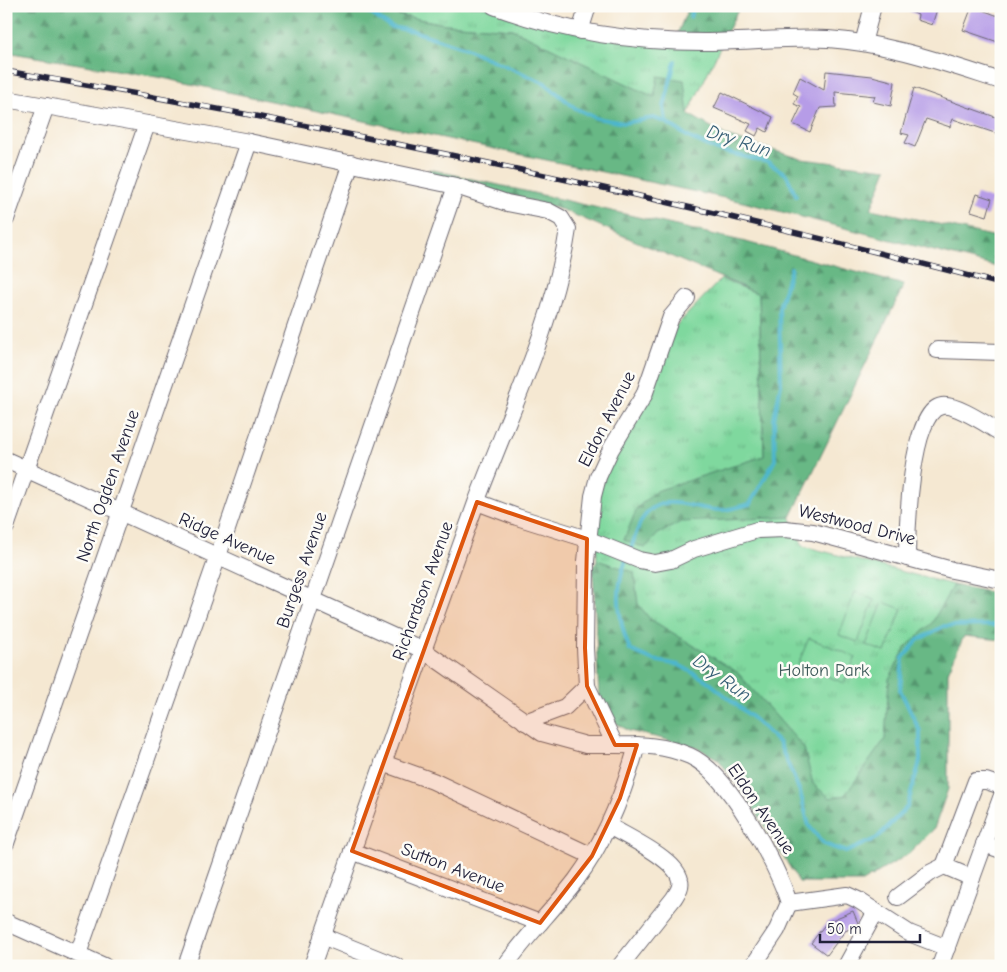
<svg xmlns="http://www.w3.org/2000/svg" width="1007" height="972" viewBox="0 0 1007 972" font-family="'Comic Neue',sans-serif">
<defs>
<pattern id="grass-tufts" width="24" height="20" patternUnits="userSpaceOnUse" patternTransform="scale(1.25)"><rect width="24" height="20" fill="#7fd89e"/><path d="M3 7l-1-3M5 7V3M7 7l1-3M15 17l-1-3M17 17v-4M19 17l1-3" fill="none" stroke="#6db989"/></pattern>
<pattern id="forest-firs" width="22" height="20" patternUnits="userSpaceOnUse" patternTransform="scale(1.25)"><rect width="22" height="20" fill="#67b885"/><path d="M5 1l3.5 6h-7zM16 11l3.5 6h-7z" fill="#54956e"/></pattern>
</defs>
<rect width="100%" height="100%" fill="#fdfcf7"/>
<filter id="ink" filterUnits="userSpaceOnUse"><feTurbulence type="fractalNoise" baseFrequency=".02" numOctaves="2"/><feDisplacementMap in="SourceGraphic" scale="10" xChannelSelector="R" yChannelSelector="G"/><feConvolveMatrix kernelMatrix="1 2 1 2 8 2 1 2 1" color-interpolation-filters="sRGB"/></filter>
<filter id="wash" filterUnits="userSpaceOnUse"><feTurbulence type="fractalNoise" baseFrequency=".0096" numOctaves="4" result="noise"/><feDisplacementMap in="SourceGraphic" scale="20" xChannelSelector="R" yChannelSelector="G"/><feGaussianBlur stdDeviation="1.12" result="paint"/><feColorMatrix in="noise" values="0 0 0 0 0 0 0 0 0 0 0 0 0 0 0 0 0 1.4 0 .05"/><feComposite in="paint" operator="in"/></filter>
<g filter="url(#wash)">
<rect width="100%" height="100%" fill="#f5e8d2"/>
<!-- grass -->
<g fill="url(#grass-tufts)" stroke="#507d6c">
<path d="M386 6H494L544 23 723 41 688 114 512 29 445 24 397 15Z"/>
<path d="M721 279 759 294 764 456 803 546 969 589 938 681V797L873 877 808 856 603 608 597 560 595 508 608 464 673 329Z"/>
</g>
<!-- forest -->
<g fill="url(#forest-firs)" stroke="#446d60">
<path d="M6 6H386L397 15 445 24 512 29 654 97 658 76 684 80 688 114 729 137 802 159 887 169 871 209 1001 238V268L743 202 158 77 6 52Z"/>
<path d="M689 6H740L723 41 674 42Z"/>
<path d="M429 169 746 242 904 285 791 517 681 522 658 534 645 548 624 540 637 508 656 491 764 456 759 294 563 210 428 173Z"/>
<path d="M597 560 634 572 638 604 650 619 737 672 804 748 813 784 830 798 845 795 885 739 889 679 906 647 932 623 953 585 1001 594V640L964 636 948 672V789L934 829 910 853 862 882H799L748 799 718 759 694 746 629 731 611 720 599 699 593 567Z"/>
</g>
<!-- pitch -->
<g fill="#7fd89e" stroke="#507d6c">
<path d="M855 592 874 600 858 642 839 635Z"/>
<path d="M883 602 902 609 885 652 866 645Z"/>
<path d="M809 638 856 657 844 683 798 664Z"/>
</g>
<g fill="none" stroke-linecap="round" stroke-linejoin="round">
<!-- stream -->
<g stroke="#4eb6cc" stroke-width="4">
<path d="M359 6 391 27 413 31 462 47 545 83 575 108 596 118 624 123 653 118 666 122 690 138 717 150 767 162 786 174 796 195"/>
<path d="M6 7 11 6"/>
<path d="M690 17 694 6"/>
<path d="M666 122 664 107 675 61"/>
<path d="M630 551C634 541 637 527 643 518 663 488 695 512 723 510 732 509 741 506 750 504L775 460 774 419 781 384 779 308 791 268"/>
<path d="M626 560C614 591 618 621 630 650L653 660 679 665 706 680 754 719 779 743 800 792 809 826 824 844 846 852 877 838 907 807 920 761V731L900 690 903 658 918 640 944 626 1001 625"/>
</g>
</g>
<g id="blocks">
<!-- building -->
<g fill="#b69ce7">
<path d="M897 6H938L932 25 917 20 918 15Z"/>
<path d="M974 7 1001 17V43L963 30 971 9 973 10Z"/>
<path d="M826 71 872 76 895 82 891 106 873 102 875 96 835 92 836 107 820 108 810 132 793 124 801 107 794 104 798 96 793 93 800 77 824 90Z"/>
<path d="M914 88 1001 119V135L953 119 950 127 926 119 915 147 905 143 909 135 901 133Z"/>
<path d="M722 92 773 117 767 132 760 128 756 136 747 131 751 124 714 108Z"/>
<path d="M977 194 992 199 987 216 971 211Z"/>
<path d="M853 911 858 923 857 926 845 931 827 955 811 943 827 922Z"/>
</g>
</g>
</g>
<g filter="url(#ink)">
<use href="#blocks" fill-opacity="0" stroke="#6c6770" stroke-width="1"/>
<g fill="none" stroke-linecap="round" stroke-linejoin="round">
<defs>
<g id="minor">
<path d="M494 6C562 32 631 42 703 42 744 42 786 37 828 39 888 43 944 63 1001 81"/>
<path d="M580 31 588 6"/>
<path d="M863 43 873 6"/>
<path d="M6 99 249 142 456 186 507 203 548 211 561 218 568 229C554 324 509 414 476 503 420 657 366 811 312 966"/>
<path d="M6 219 46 106"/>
<path d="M687 298 671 317 644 395 611 449 598 477 593 496 586 561 585 648 587 686 615 745C643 745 664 745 690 756 728 773 777 864 789 903L777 930 753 966"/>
<path d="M937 350 1001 352"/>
<path d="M6 460 423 650 542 733 586 745H615"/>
<path d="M477 502 517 517 587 539 639 560 655 563 671 560 694 549 757 530 785 529 813 532 952 570 1001 580"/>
<path d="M6 527 147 124"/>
<path d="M907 558C907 532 910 410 942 406 957 404 987 425 1001 433"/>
<path d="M525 722 565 707 587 686"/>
<path d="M383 763 433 781 592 856"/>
<path d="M609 826C627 837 676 859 680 880 682 887 677 893 674 898L620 966"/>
<path d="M6 843 249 142"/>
<path d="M984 844 1001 850"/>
<path d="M352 851 540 923"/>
<path d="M972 878 944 866 976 781H986L1001 786"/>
<path d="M898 897 930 873 944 866"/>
<path d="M789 903 847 895 858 900 909 933 947 948"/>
<path d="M6 922 104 966"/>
<path d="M322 936 396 966"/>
<path d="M78 954 218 556 351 163"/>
<path d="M186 966 456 186"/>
<path d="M505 966C527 935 553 910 576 880 606 840 624 793 637 745"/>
<path d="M846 966 875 913"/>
<path d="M940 966 1001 798"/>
</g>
</defs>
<!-- minor casing -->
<use href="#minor" stroke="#6c6770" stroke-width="18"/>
<!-- minor -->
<use href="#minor" stroke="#fff" stroke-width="16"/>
<defs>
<path id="rail" d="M6 71C341 128 672 198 1001 284"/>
</defs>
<!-- rail casing -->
<use href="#rail" stroke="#22223b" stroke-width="5.5"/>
<!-- rail -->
<use href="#rail" stroke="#fdfcf7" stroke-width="4" stroke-dasharray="11" stroke-linecap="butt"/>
</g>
</g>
<!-- marked area -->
<path fill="#de560e" fill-opacity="0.2" stroke="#de560e" stroke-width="4" stroke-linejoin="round" d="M477 502 587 539 585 648 587 686 615 745H637L620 798 592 856 540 923 352 851Z"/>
<g text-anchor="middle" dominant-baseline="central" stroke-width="5" stroke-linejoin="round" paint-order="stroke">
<!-- street labels -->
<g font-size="18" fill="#22223b" stroke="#fdfcf7">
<text transform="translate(607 419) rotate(-63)">Eldon Avenue</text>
<text transform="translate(108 486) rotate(-71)">North Ogden Avenue</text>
<text transform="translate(857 525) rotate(14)">Westwood Drive</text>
<text transform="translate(227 539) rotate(24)">Ridge Avenue</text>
<text transform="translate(302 570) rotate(-71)">Burgess Avenue</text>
<text transform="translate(423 591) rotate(-70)">Richardson Avenue</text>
<text transform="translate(761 809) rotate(56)">Eldon Avenue</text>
<text transform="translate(453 868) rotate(21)">Sutton Avenue</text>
</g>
<!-- park labels -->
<g font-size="18" fill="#3e5959" stroke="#fdfcf7">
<text x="824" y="670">Holton Park</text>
</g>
<!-- water labels -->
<g font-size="19" font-style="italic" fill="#345d75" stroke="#fdfcf7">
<text transform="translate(739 141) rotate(18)">Dry Run</text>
<text transform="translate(722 678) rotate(36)">Dry Run</text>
</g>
</g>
<!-- margin -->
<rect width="1007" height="972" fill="none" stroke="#fdfcf7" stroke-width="25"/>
<!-- scale -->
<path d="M820 934v8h100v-8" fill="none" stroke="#22223b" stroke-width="2.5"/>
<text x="827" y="934" font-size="15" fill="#22223b" stroke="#fdfcf7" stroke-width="4" paint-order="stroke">50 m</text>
</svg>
